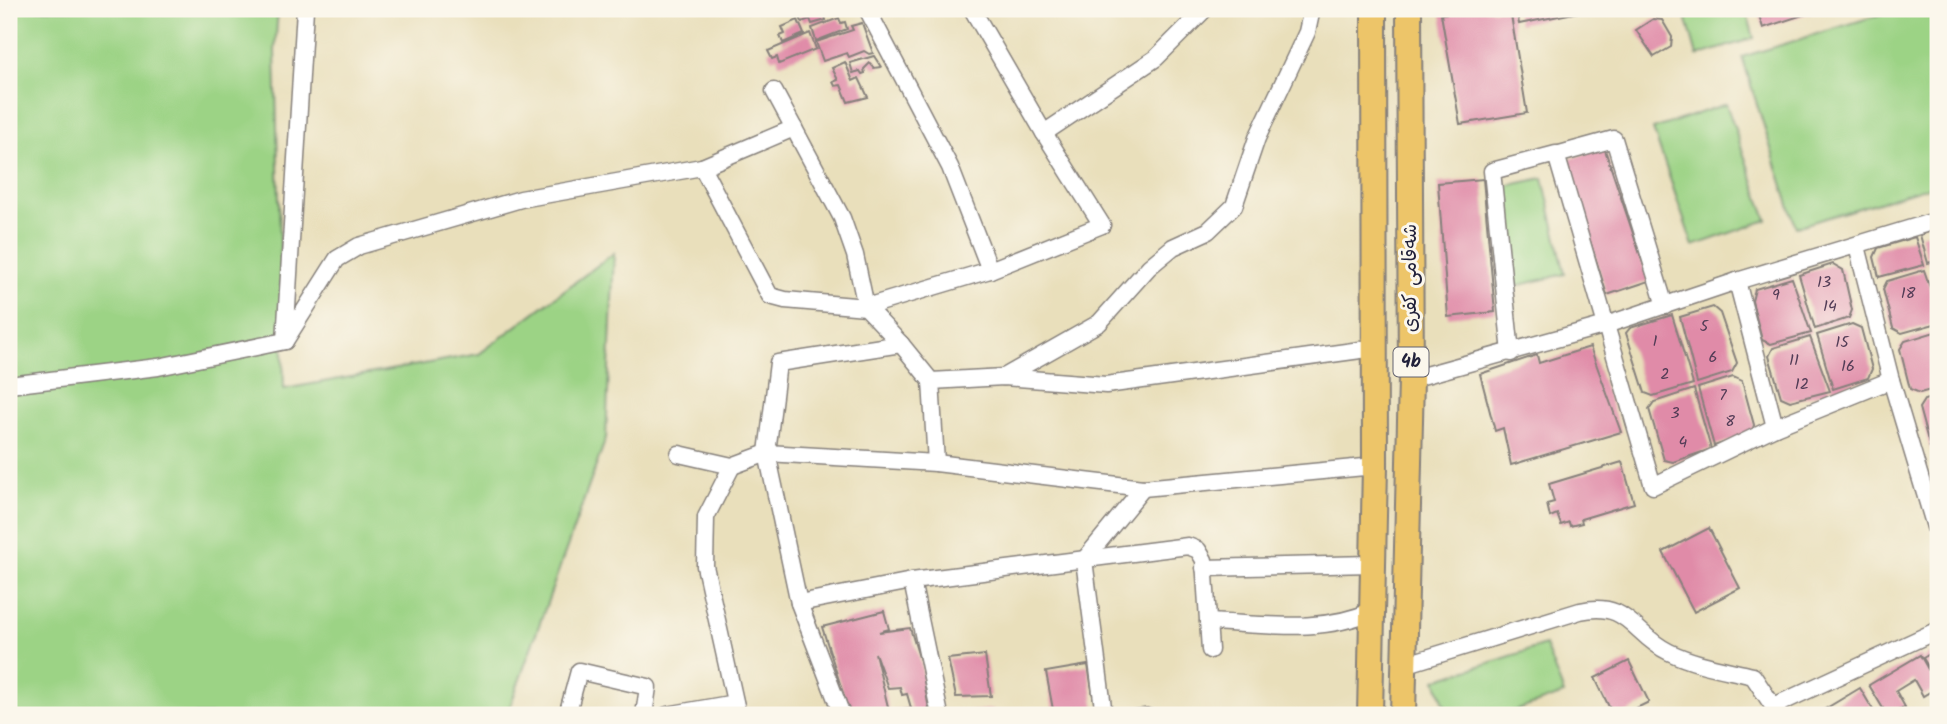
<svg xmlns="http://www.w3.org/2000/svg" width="1947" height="724" viewBox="0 0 1947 724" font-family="Kalam,'Playpen Sans Arabic',sans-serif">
<rect width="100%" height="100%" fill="#fbf7ec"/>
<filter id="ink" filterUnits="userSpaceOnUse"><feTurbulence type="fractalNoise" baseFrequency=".0143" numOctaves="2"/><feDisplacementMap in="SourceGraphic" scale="14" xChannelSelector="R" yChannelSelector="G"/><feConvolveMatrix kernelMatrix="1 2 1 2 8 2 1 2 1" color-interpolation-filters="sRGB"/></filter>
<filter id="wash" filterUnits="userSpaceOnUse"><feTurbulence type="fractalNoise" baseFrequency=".00686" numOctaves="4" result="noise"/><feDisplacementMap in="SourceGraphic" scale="28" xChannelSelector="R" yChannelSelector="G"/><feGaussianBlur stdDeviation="1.57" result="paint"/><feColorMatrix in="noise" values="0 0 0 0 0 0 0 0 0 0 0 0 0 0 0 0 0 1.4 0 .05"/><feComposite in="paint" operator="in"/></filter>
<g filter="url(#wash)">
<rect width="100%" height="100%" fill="#e9dfbb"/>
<!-- green -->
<g fill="#9cd385" stroke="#5f7a60" stroke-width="2">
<path d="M9 9H278L275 51 284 389 479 354 614 253 606 438 507 715H9Z"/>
<path d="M1684 9H1746L1754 38 1697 56Z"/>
<path d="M1898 9H1938V184L1796 227 1742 57Z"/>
<path d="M1726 104 1767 220 1693 246 1653 129Z"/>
<path d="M1543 178 1565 274 1512 287 1501 187Z"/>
<path d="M1545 645 1564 694 1503 715H1448L1436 680Z"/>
</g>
<g id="blocks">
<!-- building -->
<g fill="#e08ba8">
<path d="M797 9H823L826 20 812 24 810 19 802 22Z"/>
<path d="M1476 9H1510L1527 113 1460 124 1441 14Z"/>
<path d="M1516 9H1589V10L1519 24Z"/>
<path d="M1757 9H1821L1763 28Z"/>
<path d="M839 18 841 23 845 22 847 29 816 41 812 28Z"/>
<path d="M1653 19 1662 20 1672 37 1671 47 1654 57 1636 30Z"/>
<path d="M798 20 804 34 783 43 780 36 785 34 782 27Z"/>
<path d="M862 23 873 53 869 54 864 51 849 57 847 53 823 61 816 42 853 30 851 26Z"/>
<path d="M810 33 816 49 779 64 777 57 772 59 768 51Z"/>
<path d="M874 56 881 67 874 68 870 63 864 69 865 73 862 74 860 71 853 73 850 63Z"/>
<path d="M845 62 853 81 859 78 868 97 848 102 841 85 835 86 833 82 838 80 832 68Z"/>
<path d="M1604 147 1649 281 1607 295 1565 161Z"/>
<path d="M1483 179 1495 312 1448 317 1438 183Z"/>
<path d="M1938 229V260L1928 263 1920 235Z"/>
<path d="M1915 237 1924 265 1879 277 1874 257 1878 248Z"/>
<path d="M1833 264 1843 270 1852 310 1849 318 1815 329 1799 275Z"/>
<path d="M1924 270 1938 311V323L1902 333 1893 328 1883 289 1887 281Z"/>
<path d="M1792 278 1811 333 1771 344 1762 340 1752 301 1755 289Z"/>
<path d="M1713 307 1720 313 1737 363 1732 372 1697 383 1680 317Z"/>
<path d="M1672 315 1693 384 1653 396 1645 393 1626 333 1630 328Z"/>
<path d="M1852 324 1861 328 1872 369 1868 378 1833 389 1817 335Z"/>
<path d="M1938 331V388L1920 393 1910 389 1900 349 1905 341Z"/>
<path d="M1810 337 1830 391 1790 401 1781 397 1769 356 1773 348Z"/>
<path d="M1590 347 1621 432 1511 465 1503 428 1495 431 1480 374 1537 355 1539 363Z"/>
<path d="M1733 377 1742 381 1754 425 1751 434 1714 446 1698 388Z"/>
<path d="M1694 389 1711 449 1673 462 1664 460 1649 409 1654 402Z"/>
<path d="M1938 396V452L1930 448 1919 408 1924 400Z"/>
<path d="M1622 462 1634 503 1581 519 1582 523 1570 526 1569 522 1561 525 1557 514 1550 517 1547 504 1554 502 1549 484Z"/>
<path d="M1709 528 1740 588 1694 612 1663 552Z"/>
<path d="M884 611 889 629 879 632 910 628 921 664 930 715H895L893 710 911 708 907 694 902 695 900 687 888 688 875 653 890 715H850L822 627Z"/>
<path d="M1938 649V683L1923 658Z"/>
<path d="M985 655 991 696 956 697 948 659Z"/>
<path d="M1920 655 1938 687 1923 696 1914 680 1896 691 1905 707 1887 715 1869 685Z"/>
<path d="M1629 661 1649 702 1622 715H1613L1595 678Z"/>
<path d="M1088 665 1096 715H1054L1046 672Z"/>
<path d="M1860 688 1876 715H1855L1854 713 1851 715H1815Z"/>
<path d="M1147 708 1166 715H1117L1116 712Z"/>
<path d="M993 709 994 715H960V713Z"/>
</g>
</g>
</g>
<g filter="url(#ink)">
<use href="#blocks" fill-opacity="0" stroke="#86807b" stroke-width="2"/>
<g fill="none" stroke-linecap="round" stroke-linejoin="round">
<defs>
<g id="minor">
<path d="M305 9 285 341 337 259 359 246 521 199 702 167 794 128"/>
<path d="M867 9 950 167 990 270"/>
<path d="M774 91 842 218 855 255 866 307 990 270 1102 225 1044 133 972 9"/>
<path d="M1044 133 1156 58 1205 9"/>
<path d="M1556 155 1614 139 1665 306"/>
<path d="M702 167 770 296 785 300 866 307 901 344 931 381 936 463"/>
<path d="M1857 246 1891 380 1938 537"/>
<path d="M1737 281 1775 427"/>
<path d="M1511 353 1492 171 1556 154 1653 486 1775 427 1891 380"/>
<path d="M1004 377 1099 323 1149 267 1173 247 1208 231 1234 206 1257 138 1307 32 1312 9"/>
<path d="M1411 379 1606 325 1737 281 1938 220"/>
<path d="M931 381 1004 377 1106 385 1375 348"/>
<path d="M9 385 158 367 285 341"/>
<path d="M679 454 732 466 767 453 936 463 1143 488 1375 466"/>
<path d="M732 466 706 517 705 566 738 715"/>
<path d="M1204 568 1372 564"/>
<path d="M912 581 940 715"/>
<path d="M799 603 912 581 1188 546 1198 550 1204 560 1210 650"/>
<path d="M1208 622C1262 624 1322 634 1372 611"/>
<path d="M1404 665 1580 611C1629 600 1633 635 1669 652 1696 665 1724 669 1753 676L1779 715"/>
<path d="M1774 706 1938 630"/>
<path d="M567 715 579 671 648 687 644 715"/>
<path d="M667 715 735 703"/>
<path d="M842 715 799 603 767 453 778 363 901 344"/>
<path d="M1104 715 1084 560 1143 488"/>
</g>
<g id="highway">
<path d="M1370 715 1375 466 1374 9"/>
<path d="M1403 715 1411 379 1409 9"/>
</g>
</defs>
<!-- minor casing -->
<use href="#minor" stroke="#86807b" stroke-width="19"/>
<!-- highway casing -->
<use href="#highway" stroke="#86807b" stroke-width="28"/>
<!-- minor -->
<use href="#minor" stroke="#fff" stroke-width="16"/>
<!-- highway -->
<use href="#highway" stroke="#edc569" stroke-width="24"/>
</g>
</g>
<g text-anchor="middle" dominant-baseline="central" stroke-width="6" stroke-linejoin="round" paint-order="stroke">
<!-- number labels -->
<g font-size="16" fill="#523c56">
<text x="1824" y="282">13</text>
<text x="1908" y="293">18</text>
<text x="1776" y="295">9</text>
<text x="1830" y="306">14</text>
<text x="1704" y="326">5</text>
<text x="1655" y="341">1</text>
<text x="1842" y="342">15</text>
<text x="1713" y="357">6</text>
<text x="1794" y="360">11</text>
<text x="1848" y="366">16</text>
<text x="1665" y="374">2</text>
<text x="1802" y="384">12</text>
<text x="1723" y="395">7</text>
<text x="1675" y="413">3</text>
<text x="1730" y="421">8</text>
<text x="1683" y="442">4</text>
</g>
<!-- shield labels -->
<rect fill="#fbf7ec" stroke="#636270" stroke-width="2" x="1393.5" y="347.5" width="35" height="29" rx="5"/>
<g font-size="18" font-weight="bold" fill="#22223b">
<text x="1411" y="362">4b</text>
</g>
<!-- street labels -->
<g font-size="19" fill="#22223b" stroke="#fbf7ec">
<text transform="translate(1411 278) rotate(-90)">شەقامی کفری</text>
</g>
</g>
<!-- margin -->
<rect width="1947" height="724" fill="none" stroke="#fbf7ec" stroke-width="35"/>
</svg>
